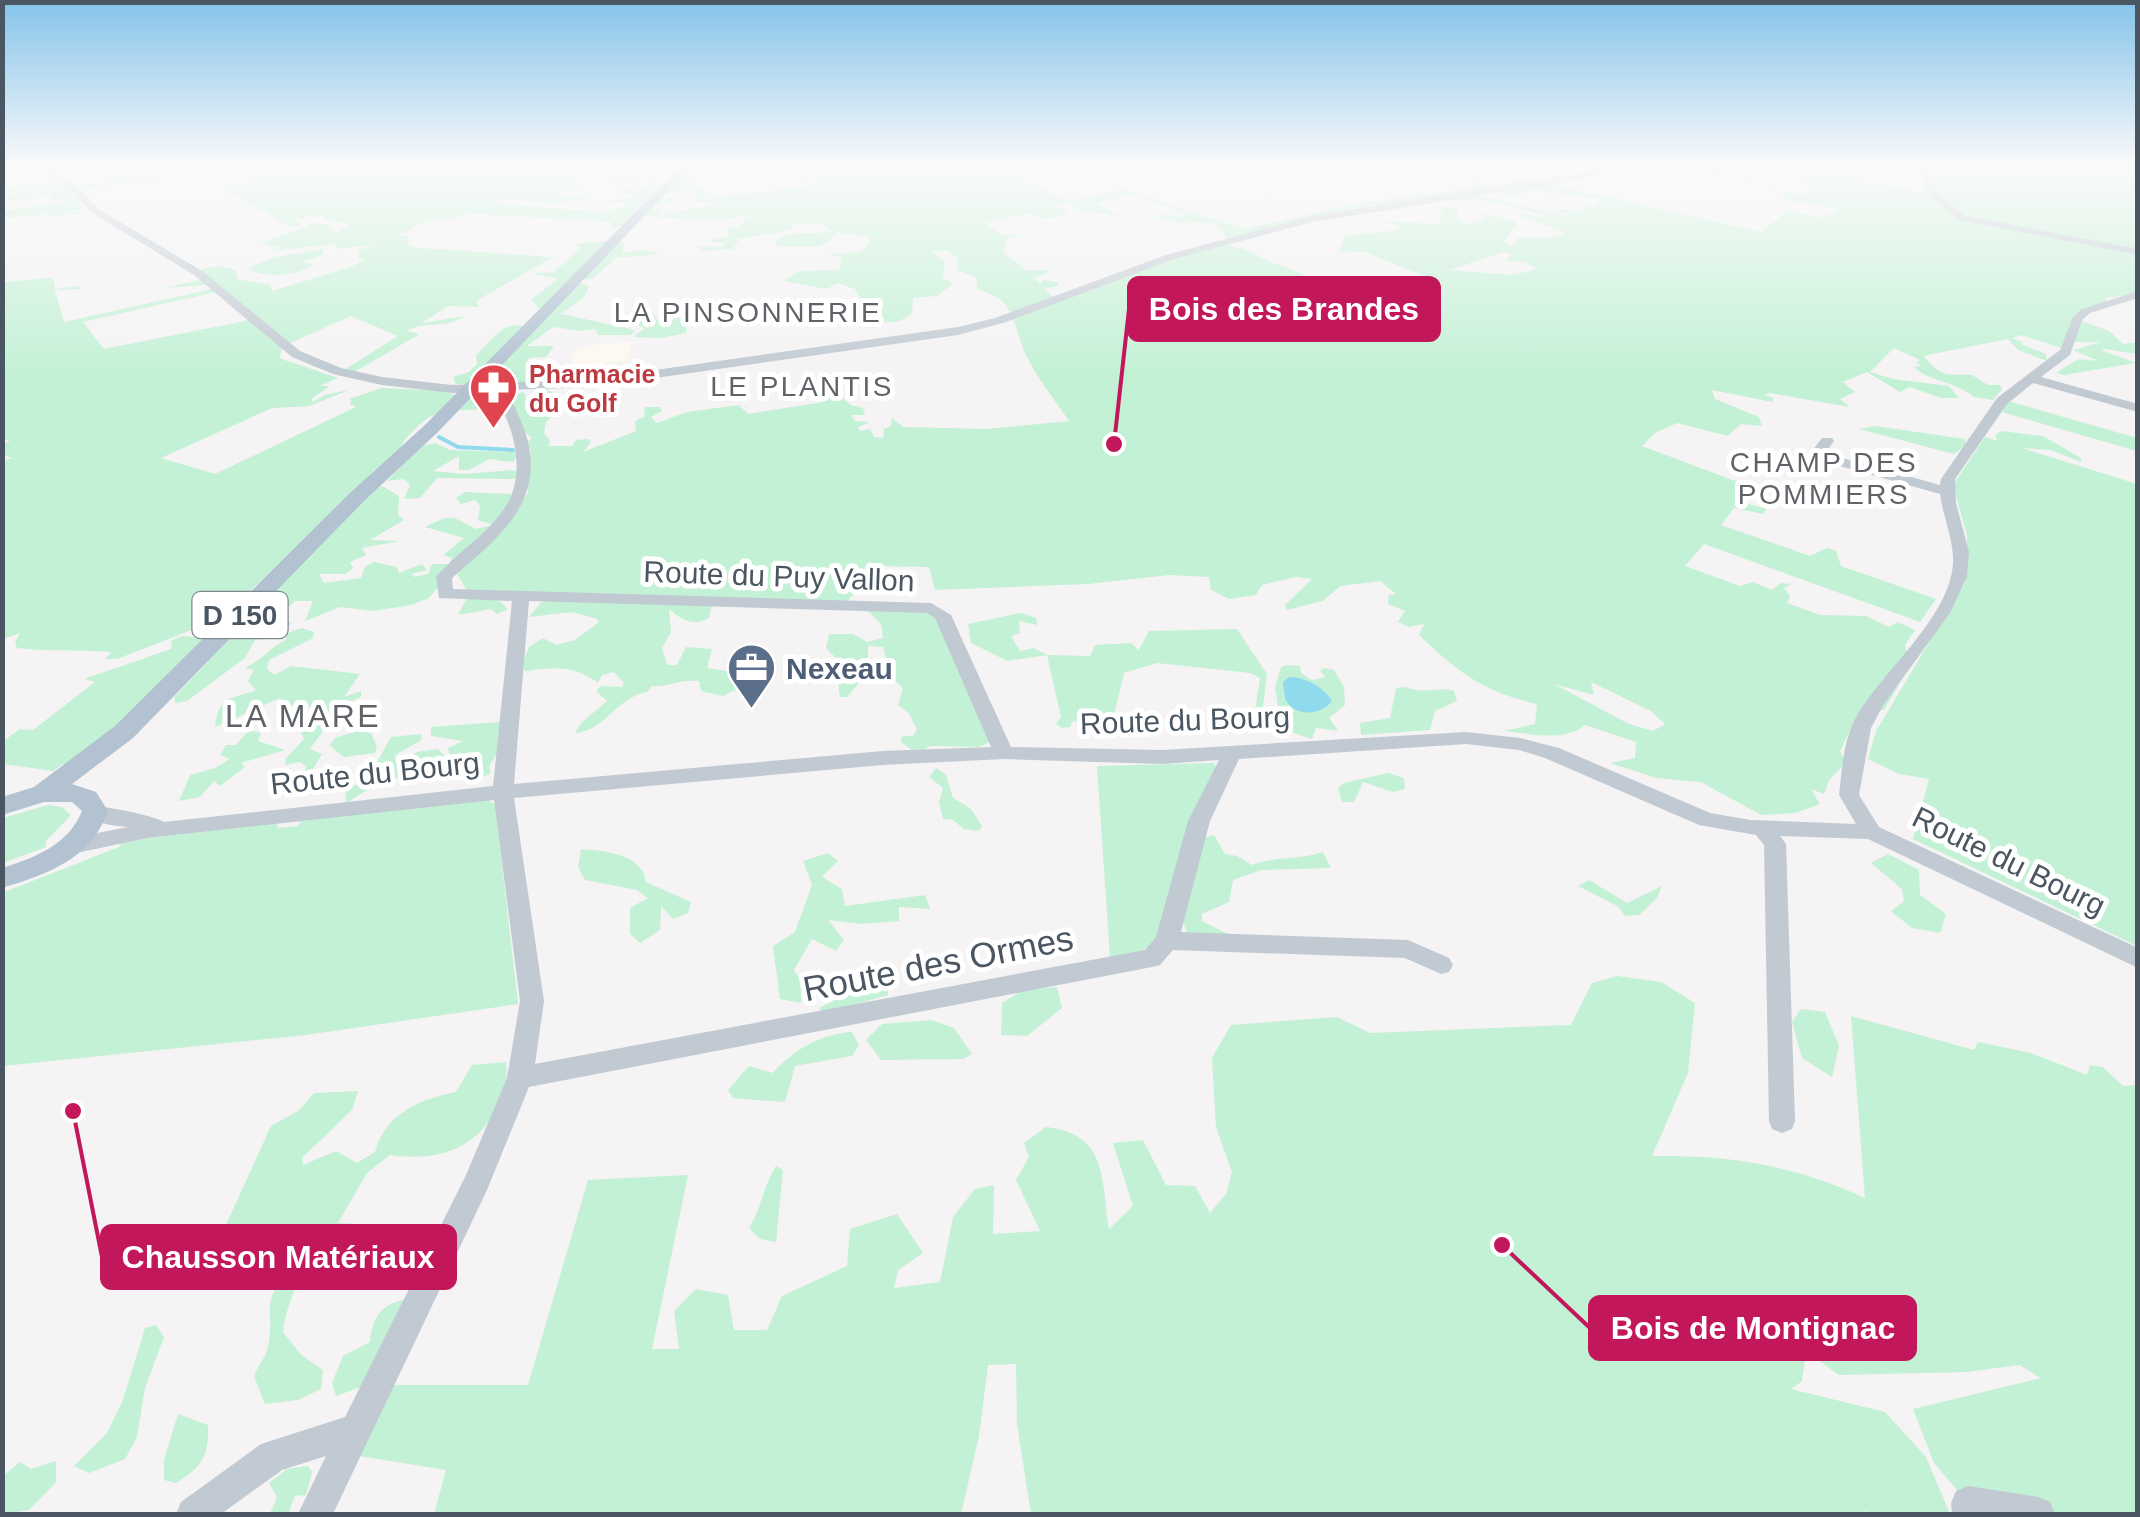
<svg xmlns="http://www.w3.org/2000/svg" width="2140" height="1517" viewBox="0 0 2140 1517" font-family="Helvetica,sans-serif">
<rect width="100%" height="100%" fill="#f5f3f3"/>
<!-- commercial -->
<path fill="#fdf9ef" d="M632 342 627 361 571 368 573 353 596 344Z"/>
<!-- green -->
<g fill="#c3f1d5" fill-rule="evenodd">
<path d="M215 164H661L656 170 636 178H661L655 182 575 178 570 185 586 186 566 189 559 197 578 196 580 193 593 198 558 203 502 199 494 204 603 212 627 206 624 202 596 204 636 196 616 191 626 188 639 191 656 184 663 188 655 190 658 193 644 206 630 210 663 208 658 215 722 203H694L698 193 675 194 672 204H652L674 195 666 189 694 164H779L704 171 700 176 705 178 694 181 699 189 712 194 702 198 817 185V180L801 183 796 180 817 177 815 171 796 172 811 164H996L1065 201 1121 190 1070 164H1075L1126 189 1243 229 1349 205 1479 187 1453 164H1460L1488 186 1622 164 1568 177 1354 208 1227 238 1216 224 1188 221 1189 224 1157 218 1156 214 1181 217 1184 213 1137 195 1096 203 1119 216 1079 211 1068 203 1047 208H1060L1071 214C1058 215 1044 224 1029 213L985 223 1003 235H1022L1007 239 1003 252 1027 271 1047 270 1046 274 1034 278 1040 284 1043 280 1058 282V286L1045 289 1055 299C1101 283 1179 245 1226 245 1239 245 1257 256 1269 261 1321 282 1380 303 1434 280L1365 252 1337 251 1343 244 1342 238C1362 230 1382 236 1402 227L1384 221 1438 224 1442 212 1437 206 1457 208V220L1469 224 1483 219 1480 213 1514 221 1516 225 1503 242 1512 246 1518 238C1535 234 1549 242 1565 232L1521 217 1522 212 1540 218 1547 215 1482 200H1448L1478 195 1566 216 1568 214 1555 210 1587 211 1581 208 1599 205 1596 198C1579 200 1528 182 1513 198L1502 191 1551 184 1761 232 1788 211 1824 218 1838 208 1784 200 1786 194 1752 187 1807 195 1815 190 1799 183 1813 179 1764 168 1750 171 1752 181 1729 177 1703 181 1700 180 1717 172 1668 164H1809C1826 178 1895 184 1922 194L1923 184 1948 203 1937 191 1927 164H2137V294L2105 298 2109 303 2077 319 2109 331 2123 344 2137 342V354L2105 349 2101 350 2136 363 2064 375 2056 373 2078 359 2099 361 2073 350 2101 342H2070L2067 350 2021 335 2012 338 2023 342 2021 344 2046 354 2047 361 2018 350 2008 339 1923 356C1944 378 1942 374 1972 375L1988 385H2000L2002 389 1993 400 1974 397C1957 382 1925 380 1914 367L1922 366 1916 363 1920 360 1894 348 1870 372 1893 379 1949 386 1959 398H1941L1910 387 1900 392 1867 372 1843 382 1855 392 1840 399 1850 407 1770 393 1764 395 1774 398 1772 402 1712 390 1715 399 1759 417 1762 426 1741 424 1728 436 1677 423 1655 433 1642 446 1738 482 1743 497 1741 502 1767 509 1763 514 1734 508 1721 525 1810 556 1827 548 1836 551 1841 566 1936 599 1920 622 1704 544 1685 566 1740 586 1753 582 1772 590 1781 583 1791 584 1784 588 1790 596 1787 603 1820 615 1866 616 1889 627 1898 622 1915 630 1905 645 1909 667 1884 710 1857 715 1840 751 1846 763 1829 780 1824 794 1811 789 1820 804 1795 813 1761 815 1701 782 1656 778 1610 763 1635 758 1636 742 1585 725C1564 743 1529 733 1504 731L1535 724 1537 704C1482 691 1459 673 1419 635L1424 624 1409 627 1398 622 1405 611 1388 604 1389 595 1396 594 1380 581 1341 586 1322 601 1287 610 1285 605 1312 579 1296 577 1262 585 1256 595 1229 599 1211 590 1209 577 1169 575 1088 584 935 590 929 567 873 566 844 607 712 602 709 618C692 627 682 620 669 609L671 632 662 648 667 665H677L686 647 712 649 707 668 732 672 737 689 723 696 701 691 699 681C679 679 665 688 652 686L647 692C617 697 605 731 575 733L581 723 607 701 596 691 601 686 622 687 624 683 614 672 602 675 598 683C575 665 553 667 525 671L522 664 529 647 543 638 556 645 575 640 599 622 597 619 572 612 529 617 545 598 498 600 508 609 497 614 491 609 458 615 469 594 454 569 429 598 411 605 373 611 340 607 305 621 313 601H295L277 619 291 623 280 636 255 640 245 658 187 701 176 703 174 697 208 662V656L73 764H63L53 771 3 764 2 742 20 729 33 730 95 682 85 679 87 678 171 649 172 640 183 636 203 638 278 591 283 561 217 620 117 659H105L111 652C77 649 52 652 17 648L15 642 20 633 3 639V460L12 458 3 455V445L10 440 2 439 3 282 53 278 55 289 77 286 81 289 55 290 64 322 212 289 216 292 83 322 104 349 245 321 253 314 218 284 163 288 200 280 199 270 217 266 236 270 237 279 270 285 272 291 353 266 365 260 358 258V250L377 245 336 249V244L272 251 281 248 260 243 311 225 306 222 329 225 337 233 349 224 322 219 326 216 322 214 309 219 311 214H307L303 220 293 217 301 225 292 228 223 188 262 178 241 166 199 178 203 174 194 175 196 172 160 178 166 181 154 184 150 182 154 179 81 190 78 186 117 179 116 176 141 172 124 178ZM463 213 612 222 613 228 644 216 712 221 747 216 741 227 728 228V236L707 241 723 243 724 247H698L703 251 733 249 739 239 794 229 791 225 821 223 833 232 788 234 775 240 776 246 816 247 832 240 830 236 839 234 836 232 870 237V243L860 252 826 254 842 257 839 270 798 271 784 281 827 289 837 283 855 289 870 318C887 324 897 325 912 313L913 298 937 296 954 283 943 278 945 261 931 252 948 250 958 259 957 270 976 278 978 290C1018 299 1012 326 1026 355 1037 378 1055 400 1069 421L987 429 903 427 892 418 891 426 884 429 883 438 874 437 870 429 860 431 858 427 869 422 855 421 851 415H865L863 408 851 405 832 390 820 394 824 402 748 414 739 405 687 412 657 423 651 417 662 411 660 407H645L644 417 635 421 636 431 583 452 591 442 588 439 576 440 572 446H548L550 440 544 434 546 422 552 417 543 407 556 404 550 396 552 392 546 389 536 398 526 399 524 392 510 396 524 431 532 438 526 444 531 450 527 469 528 493 517 507 510 494 465 492 456 498 461 504 475 500 480 506 478 520 493 525 476 529C450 516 455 512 425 527L464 538 443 555 452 558 449 564H432L428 574 415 577 411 574 427 570 422 564 399 573 397 567 374 562 365 567 361 578 324 583 319 574H345L353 568 350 562 366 555 362 548 399 541 370 540 404 520 398 515 399 496 382 486 371 490 362 487 374 470 398 457C400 444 405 439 414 430 448 395 468 422 502 400L487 399 488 392 459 396 442 391 382 388 349 399 352 401 349 404 356 407 215 474 161 458 272 408 309 406 349 390 324 395 313 402 311 399 330 386H320L338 378 279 358 286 340 290 343 351 316 398 336 344 370 354 372 420 334 407 331C424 320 445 330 465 316L422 323 448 306 479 307 476 301 553 257 419 248 408 245 409 235 397 236 426 221 454 219ZM1503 252 1511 254 1507 261 1525 262 1537 269 1512 275 1449 270ZM1591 682 1651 711 1665 724 1653 731 1629 724 1554 684 1594 695Z"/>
<path d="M59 181 56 183H63L85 209 69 212 92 213 43 216 60 212 3 219V211L72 200 48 201 53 194 33 195 43 198 3 202 15 193H3V187Z"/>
<path d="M603 241 625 243 622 253 643 250 662 254 616 258 593 279 573 280 589 286 585 296 561 314 627 328 635 331 631 335H598L595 329 581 331 553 327 527 346H554L546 357 529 358 528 361H538L549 369 547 378 538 384H456L453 377 469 372 477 364 476 355C494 340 501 320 526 327L545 315 531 300 558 279 531 273 554 272 580 248 575 244Z"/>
<path d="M323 249V255L301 262 315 265C298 275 264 280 248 268L275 257Z"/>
<path d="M699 311 701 316 692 319 699 321 698 324 687 325 686 333 662 338 633 337 645 328 620 320 624 315 652 312 662 326 669 322 664 315 674 318Z"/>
<path d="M2008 401 2137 438V451L2002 412Z"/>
<path d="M1875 426 1965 439 1966 445 1954 454 1859 429Z"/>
<path d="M2001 431 2043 436 2081 458V462L2051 450 2022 448 2137 484V946L1913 839 1929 779 1899 774 1868 759 1876 731 1966 581 1967 535 1953 485 1985 437 1998 441 1995 436Z"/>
<path d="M435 443 450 450 516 452 517 456 513 462 489 459 469 470H459V456L433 471 465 474 512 470 517 472 518 479 437 478 420 498 404 499 410 485 404 479 387 481 421 446Z"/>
<path d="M867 610 930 611 938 618 991 742 978 747 930 746 917 754 901 742 902 736H913L917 730 909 713 898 705 903 688 891 677 883 647 868 646V667L857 666 851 671 858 684 847 697H840L837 673 831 663 835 657 826 648 829 634H853L867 642 883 638 881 624Z"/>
<path d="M1021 613 1036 618 1037 625 1019 621 1020 633 1011 636 1020 651 1034 648 1047 655 1090 656 1095 645 1131 643 1139 650 1149 631 1237 629 1267 674 1260 732H1252L1260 678 1250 673 1157 663 1124 673 1111 728 1073 721 1070 727 1062 728 1056 724 1061 717 1047 655 1007 661 971 643 968 624Z"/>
<path d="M302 628 314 632 313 638 269 660 267 669 274 675 291 666 360 674 344 697 361 691V697L342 705 310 749 322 754 311 772 305 773 306 766 300 762 285 765 286 758 304 739 299 729 310 710 308 704 290 706 280 698 215 727C220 693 231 700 256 690L248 681 254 670 244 668C265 659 267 649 286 640L287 633Z"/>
<path d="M1286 665 1300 666 1301 673 1312 680 1326 677 1320 671 1324 668 1334 670 1344 687 1345 705 1329 718 1338 731 1316 728 1312 739 1279 728 1288 714 1278 706 1275 687 1281 667Z"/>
<path d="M1406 687C1423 695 1437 686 1454 691L1457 701 1435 711 1430 730 1361 735 1360 723 1390 718 1396 688Z"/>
<path d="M500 722 498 751 489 766 491 773 481 778 474 775 472 759 462 760 449 753 448 748 463 741 431 736V727Z"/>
<path d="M249 730 261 733 258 741 285 750 241 763 245 767 220 786 214 781 200 797 179 801 190 775 215 768 230 759 220 755 226 745H236Z"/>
<path d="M358 731 371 733 377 747 375 753 344 757 329 745 337 737Z"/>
<path d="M421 734 422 740 395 755V762L417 752 438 749 445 757 411 767 400 777 380 782 346 803 345 788 366 782 391 737Z"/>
<path d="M1214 763 1217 768 1161 932C1147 954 1134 954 1110 958L1097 766Z"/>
<path d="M936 768 946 775 953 798 970 808 982 826 979 831 964 829 953 820 943 819 939 802 943 788 929 777Z"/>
<path d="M1388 773 1404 778 1405 789 1393 792 1363 782 1354 802H1342L1338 788 1344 783Z"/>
<path d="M486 799 495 804 518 1004 306 1035 3 1066 2 893 119 847 123 841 277 823 278 828 298 826 301 821Z"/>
<path d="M48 805 62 807 71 815 46 841V847L3 863V818Z"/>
<path d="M1214 835 1225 854 1237 856 1252 865C1276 856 1299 860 1323 852L1331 868 1262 870 1233 880 1229 902 1202 914V921L1228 934 1188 935C1174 909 1195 865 1203 838Z"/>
<path d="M581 849C604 851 642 853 646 882L691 902 688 913 673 919 661 906 660 930 640 943 630 934V908L648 898 637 890 585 880 578 867Z"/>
<path d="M828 853 838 861 822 877 842 889 845 906 925 895 930 909 899 907V921L862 924 828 920 844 940 836 951 812 939 794 970 801 981V1003L780 999 773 946 795 932 812 885 803 861Z"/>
<path d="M1888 854 1919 870 1920 895 1946 914 1940 933 1912 928 1891 911 1904 901 1902 889 1871 863Z"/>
<path d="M1589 880 1627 903 1662 886 1657 898 1639 915 1625 916 1619 907 1578 886Z"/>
<path d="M887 963 888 995 822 1014 819 1008 834 1001 822 989 827 980Z"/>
<path d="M1617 976 1661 982 1695 1003 1688 1073 1652 1156C1732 1155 1792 1165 1865 1198L1851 1016 1974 1050 1978 1042 2031 1053 2087 1075 2090 1065 2103 1067 2123 1086 2137 1085V1514H1976L1974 1504 1968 1503 1934 1463 1913 1409 2041 1378 2019 1365 1967 1372 1839 1375 1806 1351 1802 1381 1791 1389 1885 1412 1926 1457 1950 1514H1879L1863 1511 1862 1514H1031L1017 1424 1016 1364 988 1365 979 1436 961 1514H434L446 1470 359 1456 387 1385H528L588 1180 688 1175 652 1349H679L674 1311 696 1289 728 1295 734 1330H767L782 1296 847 1266 850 1229 897 1214 923 1253 898 1270 894 1288 940 1282 953 1217 975 1189 994 1185 993 1234 1040 1231 1016 1180 1029 1157 1024 1143 1046 1127C1108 1134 1101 1178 1109 1229L1133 1206 1113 1143 1143 1140 1166 1185 1195 1186 1210 1213 1226 1194 1232 1172 1216 1127 1212 1058 1231 1025 1337 1017 1370 1033 1571 1025 1592 983Z"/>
<path d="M1057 987 1062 1008 1027 1036 1001 1035 1002 1003 1021 991Z"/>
<path d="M1801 1009 1825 1012 1839 1046 1832 1077 1802 1058 1792 1022Z"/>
<path d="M932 1020 954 1028 972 1054 963 1059 881 1060 866 1040 882 1024Z"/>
<path d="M852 1032 859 1045 852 1056 795 1066 785 1102 733 1098 728 1090 749 1066 773 1073C793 1050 820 1034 852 1032Z"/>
<path d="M506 1062C508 1080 505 1091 497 1107 476 1151 436 1161 390 1155L367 1173 338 1223 381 1225 380 1236 347 1247 300 1253 296 1226 214 1249 158 1282 177 1238 225 1227 271 1126 298 1111 314 1093 358 1091 352 1110 302 1158 303 1165 336 1151 357 1163 375 1152C385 1114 420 1099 456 1092L472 1065Z"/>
<path d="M776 1166 783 1170 776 1242 760 1239 749 1228C762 1208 763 1186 776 1166Z"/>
<path d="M298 1269C296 1293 285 1309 283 1332L301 1355 323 1370 321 1389 298 1400 265 1404 254 1376C258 1367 266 1356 268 1347 276 1307 256 1298 298 1269Z"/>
<path d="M408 1299 369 1384 336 1396 332 1383 343 1356 370 1342C372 1317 382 1303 408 1299Z"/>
<path d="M156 1325 164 1337 145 1388 137 1437 125 1459 89 1473 74 1466 107 1433 123 1400 145 1328Z"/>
<path d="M178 1414 208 1425C209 1456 202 1467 176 1483L164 1480V1460Z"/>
<path d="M56 1461V1482L29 1510 3 1514V1476L20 1462 31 1469Z"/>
<path d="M308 1466 312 1472 306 1495 295 1496 288 1514H270L277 1497 269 1483 287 1469Z"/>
</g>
<!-- water -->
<path fill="#90daee" d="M1289 677C1305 677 1324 687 1332 701 1322 715 1295 718 1286 700 1285 699 1283 684 1283 682Z"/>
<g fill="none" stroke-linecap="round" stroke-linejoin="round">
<!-- stream -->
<path stroke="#90daee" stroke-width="4" d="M439 437 458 447 513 450"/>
<!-- minor -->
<g fill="#c1cad2" fill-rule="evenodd">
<path d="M29 164H39L73 182 97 208 202 271 300 351 341 368 382 377 452 385 592 379 958 327 995 318 1166 255 1311 216 1635 164 1579 180 1312 222 1174 259 1003 323 958 335 592 387 508 390C514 408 524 424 528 442 543 505 495 541 452 578L453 589 931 603 951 615 1011 747 1162 750 1466 732 1520 738 1559 748 1710 813 1751 820 1856 824 1839 795C1842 770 1843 742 1855 719 1881 672 1950 618 1953 563 1954 540 1943 517 1940 494L1811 458 1809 455 1822 438H1832L1834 441 1825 453 1940 485 1941 479 1997 398 2060 350 2073 317 2082 309 2138 291V298L2090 313 2082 320 2070 355 2041 377 2138 404V412L2033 383 2007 404 1955 479 1956 503 1969 552 1967 577 1950 613 1884 704 1871 728 1859 795 1879 827 2138 948V968L1868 839 1780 836 1786 844 1795 1121 1792 1129 1782 1133 1772 1129 1769 1121 1764 845 1756 835 1699 825 1545 758 1519 750 1466 744 1239 759 1210 821 1181 932 1408 940 1449 958 1453 965 1449 972 1441 974 1405 958 1173 950 1160 965 1152 967 529 1087 487 1190 333 1514H298L326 1456 282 1470 221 1514H176L181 1502 261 1444 345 1417 466 1175 507 1078 520 1001 494 800 147 838 72 854 64 851 61 846 64 841 72 838 128 827C112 825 95 825 85 811L88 806C97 804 156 816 164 822L493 786 512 601 439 598 436 577C475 532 529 516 514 443 511 425 501 409 496 391L452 393 382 385 333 374 292 357 194 275 91 212 67 186ZM529 601 927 613 935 618 991 747 883 751 514 784ZM1004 759 1162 764 1219 760 1188 821 1156 937 1145 950 535 1064 544 1001 514 798 883 765Z"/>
<path d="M1671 164H1687L1726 174 1722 177Z"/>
<path d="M1919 164H1927L1938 194 1966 216 2138 249V255L1960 220 1931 197Z"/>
<path d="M1968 1486 2038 1497 2050 1502 2055 1514H1952L1951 1503 1956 1491Z"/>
</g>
<!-- major -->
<path fill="#b3c2d1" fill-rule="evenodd" d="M683 164H694L438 432 364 501 133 738 72 784 96 792 108 811C91 859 48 874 2 888V868C35 858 69 844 82 811L72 802H44L2 815V797L34 787 115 726 350 493 426 424Z"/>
</g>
<!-- sky -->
<linearGradient id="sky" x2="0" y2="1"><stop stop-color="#85c3ea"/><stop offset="0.44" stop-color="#fafafa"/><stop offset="1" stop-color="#fafafa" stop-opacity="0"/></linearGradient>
<rect width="2140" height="376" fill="url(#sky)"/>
<!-- icons -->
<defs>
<symbol id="pharmacy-pin" viewBox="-11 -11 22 30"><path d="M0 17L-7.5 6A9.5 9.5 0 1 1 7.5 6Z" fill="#e0444e" stroke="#fff"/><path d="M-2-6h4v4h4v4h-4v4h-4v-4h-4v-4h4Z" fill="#fff"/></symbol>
<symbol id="office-pin" viewBox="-11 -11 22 30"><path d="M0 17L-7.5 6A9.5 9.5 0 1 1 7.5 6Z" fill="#5c6f8a" stroke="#fff"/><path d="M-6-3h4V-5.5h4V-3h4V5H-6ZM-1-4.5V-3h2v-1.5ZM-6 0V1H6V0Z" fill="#fff"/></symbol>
</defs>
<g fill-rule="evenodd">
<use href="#pharmacy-pin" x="466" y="360" width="55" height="75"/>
<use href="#office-pin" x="724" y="640" width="55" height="75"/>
</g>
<g text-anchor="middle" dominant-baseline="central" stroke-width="10" stroke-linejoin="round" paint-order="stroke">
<!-- far-health labels -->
<g font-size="25" font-weight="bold" fill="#be3a42" stroke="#fff" text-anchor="start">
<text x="529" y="374">Pharmacie<tspan x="529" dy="29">du Golf</tspan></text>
</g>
<!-- far-neighbourhood labels -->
<g font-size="28" letter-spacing="2.5" fill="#5f6368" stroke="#fff">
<text x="748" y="312">LA PINSONNERIE</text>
<text x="802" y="386">LE PLANTIS</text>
<text x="1824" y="462">CHAMP DES<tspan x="1824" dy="32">POMMIERS</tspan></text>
</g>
<!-- shield labels -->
<rect fill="#fff" stroke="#808990" stroke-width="2.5" x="192.5" y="592" width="95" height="46" rx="8"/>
<g font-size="28" font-weight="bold" fill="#4a5661">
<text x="240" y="615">D 150</text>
</g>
<!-- street labels -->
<g font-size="30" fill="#4a5661" stroke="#fff">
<text transform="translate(779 576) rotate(2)">Route du Puy Vallon</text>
<text transform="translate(1185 720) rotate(-2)">Route du Bourg</text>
<text transform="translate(375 773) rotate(-6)">Route du Bourg</text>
<text transform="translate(2009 861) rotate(26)">Route du Bourg</text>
</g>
<!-- service labels -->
<g font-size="30" font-weight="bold" fill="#4e5e75" stroke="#fff" text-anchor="start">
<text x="786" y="668">Nexeau</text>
</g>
<!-- neighbourhood labels -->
<g font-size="32" letter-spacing="2.5" fill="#5f6368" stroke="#fff">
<text x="303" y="716">LA MARE</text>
</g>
<!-- near-street labels -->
<g font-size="35" fill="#4a5661" stroke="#fff">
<text transform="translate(938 963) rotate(-11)">Route des Ormes</text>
</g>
</g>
<!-- callouts -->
<path fill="none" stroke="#c2185b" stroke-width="4" d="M1114 444L1129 309M73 1111L102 1257M1502 1245L1590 1328"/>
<g fill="#c2185b" stroke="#fff" stroke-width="4">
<circle cx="1114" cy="444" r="10"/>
<circle cx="73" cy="1111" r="10"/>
<circle cx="1502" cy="1245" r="10"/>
</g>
<g fill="#c2185b" stroke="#c2185b" stroke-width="4">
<rect x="1129" y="278" width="310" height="62" rx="10"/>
<rect x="102" y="1226" width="353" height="62" rx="10"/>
<rect x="1590" y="1297" width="325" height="62" rx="10"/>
</g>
<g font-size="32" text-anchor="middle" font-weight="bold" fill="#fff">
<text x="1284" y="320">Bois des Brandes</text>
<text x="278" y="1268">Chausson Matériaux</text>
<text x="1753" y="1339">Bois de Montignac</text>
</g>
<!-- border -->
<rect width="2140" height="1517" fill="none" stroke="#4a5661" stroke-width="10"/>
</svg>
